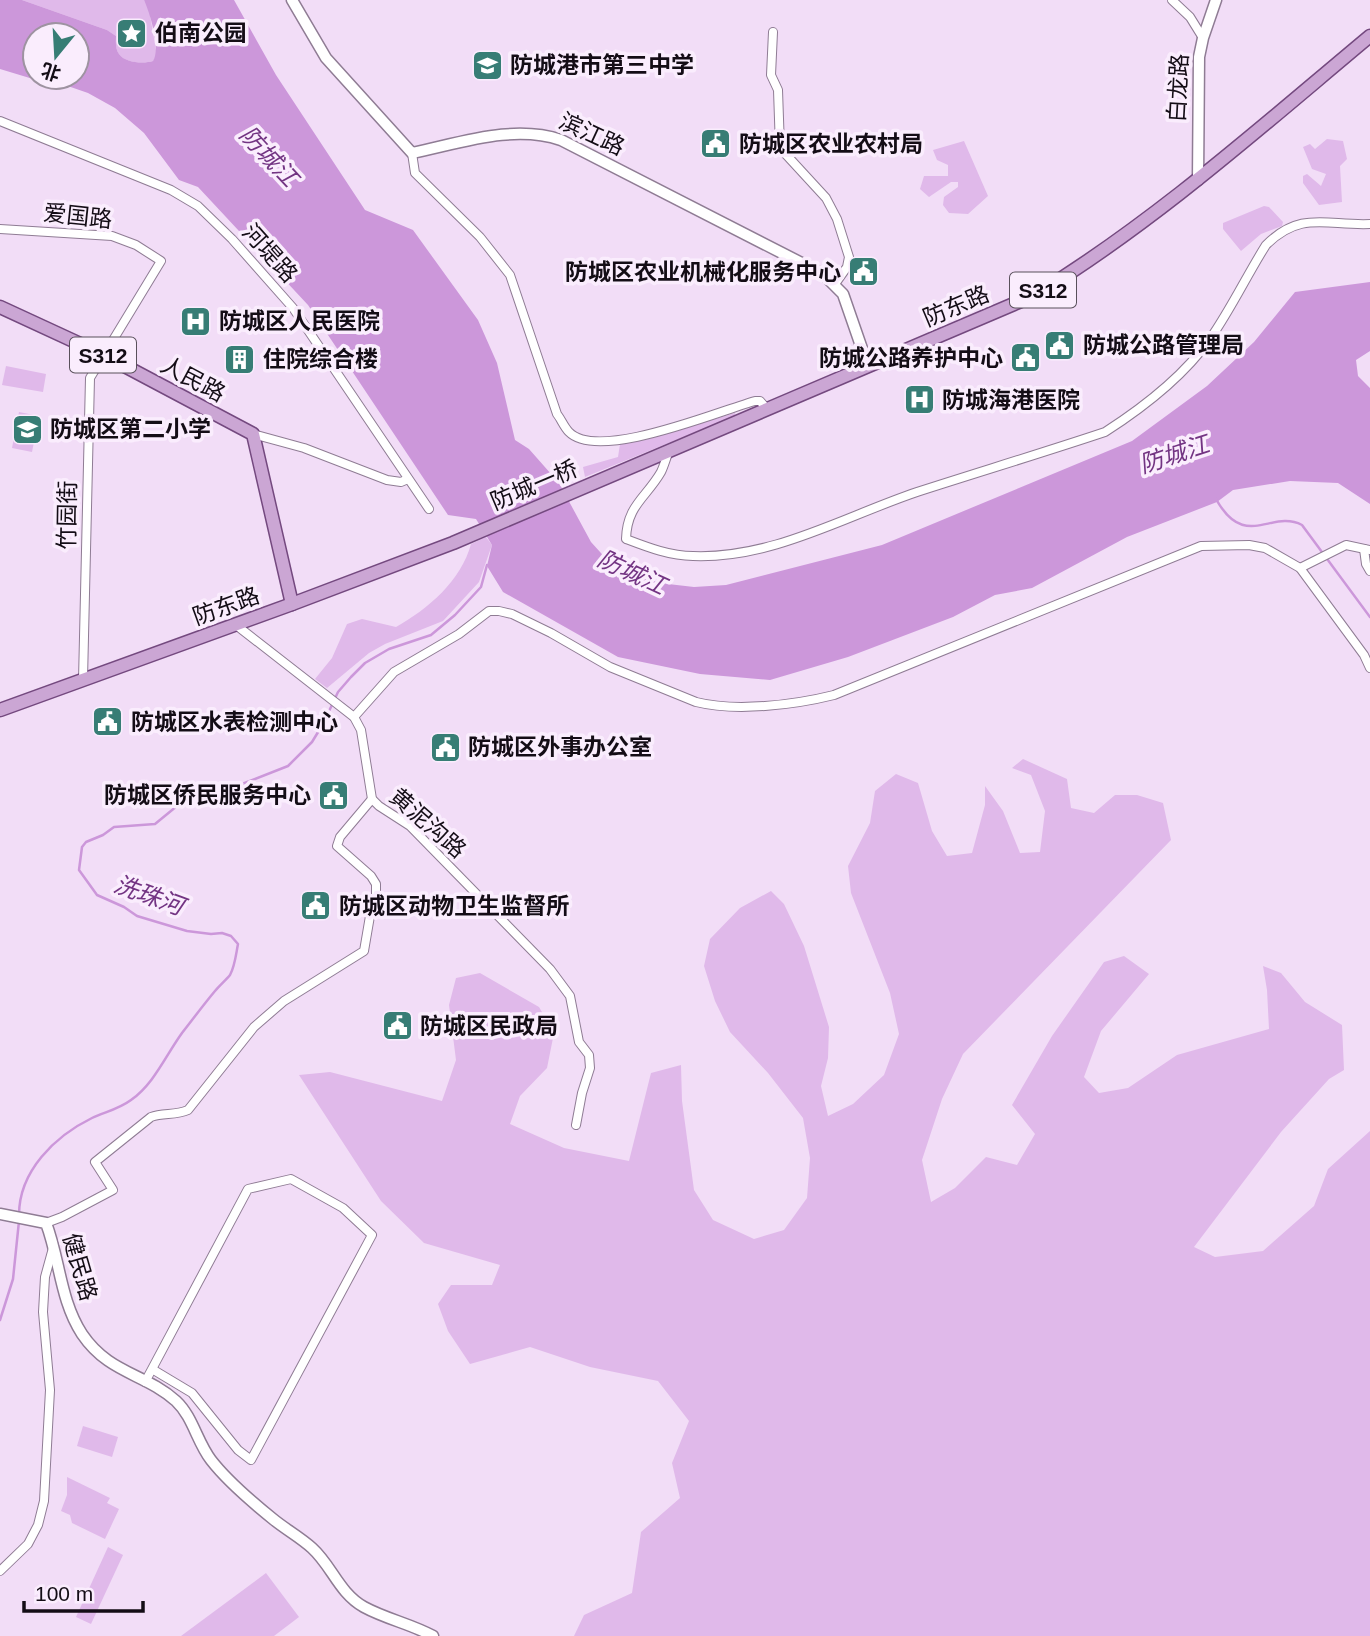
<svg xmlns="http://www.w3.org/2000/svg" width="1370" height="1636" viewBox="0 0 1370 1636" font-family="Helvetica,'Noto Sans SC',sans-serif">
<rect width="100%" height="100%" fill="#f2ddf7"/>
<!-- green -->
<g fill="#e0b9ea">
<path d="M22 0H144L149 9 157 56 153 61C143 64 125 63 119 54 115 49 116 41 116 36L107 30Z"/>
<path d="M1327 139 1343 141 1347 159 1340 166 1342 202 1319 205 1303 183V176L1307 174 1321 186 1326 174 1312 169 1303 147 1310 144 1315 149Z"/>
<path d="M964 141 988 196 968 214 949 213 943 205 944 197 958 187V182H951L929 197 920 189 924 176H948V165L937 160 933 150Z"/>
<path d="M1264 206 1269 207 1283 222 1282 226 1261 234 1241 251 1223 229V223Z"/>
<path d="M6 366 46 374 43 392 2 385Z"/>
<path d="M19 412 39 416 32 452 12 448Z"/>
<path d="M735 413V416L585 477 583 467 618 457 620 444 645 440Z"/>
<path d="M486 537 492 545 479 582 443 621 385 644 369 653 327 688 315 679 332 658 347 624 362 619 396 627C428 609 461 581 471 544Z"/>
<path d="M1023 759 1067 779 1071 808 1094 813 1115 795H1137L1163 803 1171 840 963 1054 942 1099 922 1160 931 1202 955 1188 986 1157 1017 1165 1035 1134 1012 1105 1052 1036 1104 962 1124 956 1149 974 1101 1031 1084 1077 1099 1093 1128 1088 1177 1055 1269 1029 1267 990 1263 966 1281 973 1305 1002 1342 1025 1344 1070 1329 1079 1281 1132 1194 1247 1215 1257 1263 1251 1314 1206 1328 1169 1370 1131V1636H574L584 1615 632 1593 641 1532 680 1498 672 1463 689 1421 658 1381 590 1367 530 1347 470 1364 448 1331 438 1304 451 1285H492L500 1265 424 1243 381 1201 299 1075 330 1072 442 1101 456 1060 449 1005 456 978 480 973 539 1007 554 1033 547 1068 520 1096 510 1124 564 1148 629 1161 651 1073 681 1065 682 1101 694 1190 713 1220 754 1239 784 1230 807 1198 810 1158 803 1118 768 1073 730 1032 715 1001 704 966 710 939 740 908 771 891 784 904 804 946 829 1027 828 1058 821 1086 828 1116 853 1104 884 1075 899 1034 890 993 851 893 848 866 870 823 875 791 896 774 918 783 932 831 947 856 972 853 985 805V786L1003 811 1020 853 1040 852 1045 811 1031 775 1012 768Z"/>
<path d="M83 1426 118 1437 112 1457 77 1446Z"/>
<path d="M67 1477 110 1498 107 1503 119 1509 105 1539 72 1523 70 1515 61 1511 67 1495Z"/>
<path d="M108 1547 123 1555 91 1624 76 1617Z"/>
<path d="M266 1573 299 1617 274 1636H181Z"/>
</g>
<!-- water -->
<path fill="#cc97da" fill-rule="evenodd" d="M0 0H22L107 30 116 36C116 41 115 49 119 54 125 63 144 64 153 61 161 49 150 13 144 0H234L276 75 365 210 413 230 478 320 497 363 515 440 529 449 559 483 591 542 610 563 637 577 668 584 694 587 726 585 882 545 1132 441 1207 386 1254 342 1295 292 1370 282V351L1356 360 1358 376 1370 388V504L1338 483 1290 481 1233 490 1217 502 1127 537 1032 588 995 595 953 617 848 657 770 680 700 674 618 657 503 592 487 566 492 545 476 519 448 515 308 305 198 187 179 180 144 133 115 108 88 93 62 84 33 79 0 69ZM35 35H77V77H35Z"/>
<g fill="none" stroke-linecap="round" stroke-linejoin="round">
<!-- stream -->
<g stroke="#cc97da" stroke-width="2.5">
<path d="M1216 499C1245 551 1271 509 1302 525L1370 617"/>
<path d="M19 1215C19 1171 55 1136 92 1118 105 1112 119 1109 131 1100 154 1084 166 1055 182 1033 193 1019 204 1004 215 991 220 985 226 980 230 975 235 966 236 954 238 944L231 936 222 933 211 934 187 931 137 916 124 907 97 895 79 870 82 847 86 842 103 835 114 827 155 824 188 797 214 788 242 784 288 766 312 742 323 724 338 692 351 677 365 663 389 649 431 635 455 615 481 587 487 565"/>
<path d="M0 1320 13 1279 19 1221"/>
</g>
<defs>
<g id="street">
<path d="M1172 0 1190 17 1203 38"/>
<path d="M773 32 771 75 778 90 780 148 826 198 837 219 849 257 847 267 835 284"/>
<path d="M0 121 171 190 198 206 232 239 293 308 429 509"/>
<path d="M412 153 415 173 480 237 510 275 557 414C561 419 564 427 569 432 598 462 719 411 755 401H760L767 409"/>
<path d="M0 229 112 236 136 245 161 261 90 378 83 680"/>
<path d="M253 434 304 448 387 480 401 482 408 479"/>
<path d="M669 451C666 458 664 466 661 472 646 498 627 505 626 539 647 547 670 556 693 556 772 559 843 517 917 492 979 472 1042 453 1105 432 1144 407 1183 377 1210 339 1231 309 1247 275 1266 245 1301 210 1327 226 1370 224"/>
<path d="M1364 549 1366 564 1370 571"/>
<path d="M1300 568 1346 545 1370 550"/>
<path d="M236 625 354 717 361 730 372 799 379 806 410 826 550 969 570 996 579 1042 589 1055 590 1068 582 1093 576 1125"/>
<path d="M354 717 394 672 459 634 489 611H499L512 614 551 633 610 667 696 702C736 712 794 705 834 695L1201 546 1249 545 1265 548 1300 568 1364 655 1370 668"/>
<path d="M46 1223 62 1217 113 1190 95 1162 151 1117C163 1112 175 1116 188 1110L254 1027 284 1001 364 951 370 916 376 902V884L371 876 337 846 340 837 372 799"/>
<path d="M145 1382 152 1369 248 1189 291 1179 343 1208 372 1235 251 1460 238 1450 192 1393 152 1369"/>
<path d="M0 1571 28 1544 38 1525 44 1501 50 1390 43 1312 45 1277 53 1248"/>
</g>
<g id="secondary">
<path d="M292 0 326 58 412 153C461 143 513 124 561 140L823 274 843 294 868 366"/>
<path d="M1198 180 1199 57 1203 38 1216 0"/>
<path d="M0 1214 46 1223C60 1260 60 1300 82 1334 109 1374 145 1373 176 1401 193 1417 197 1442 211 1460 228 1482 252 1502 273 1519 285 1529 300 1537 312 1548 332 1566 339 1593 364 1607 386 1619 411 1624 433 1636"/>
</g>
<g id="primary">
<path d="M0 307 104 355 253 434 292 604"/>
<path d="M0 710 292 604 453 543 1035 295C1156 221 1262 126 1370 36"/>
</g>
</defs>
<!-- street casing -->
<use href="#street" stroke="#8f7c94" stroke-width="10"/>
<!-- secondary casing -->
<use href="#secondary" stroke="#8f7c94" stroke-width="13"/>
<!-- primary casing -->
<use href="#primary" stroke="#74497f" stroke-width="15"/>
<!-- street -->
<use href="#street" stroke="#fff" stroke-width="8"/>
<!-- secondary -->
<use href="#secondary" stroke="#fff" stroke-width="10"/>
<!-- primary -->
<use href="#primary" stroke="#cba6d4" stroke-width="12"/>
</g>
<!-- icons -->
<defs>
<symbol id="sight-square" viewBox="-11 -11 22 22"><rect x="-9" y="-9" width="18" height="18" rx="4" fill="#377d75" stroke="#faedfd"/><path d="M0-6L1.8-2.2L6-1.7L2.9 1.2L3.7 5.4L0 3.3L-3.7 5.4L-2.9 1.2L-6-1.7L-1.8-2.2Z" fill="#fff"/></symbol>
<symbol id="school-square" viewBox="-11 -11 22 22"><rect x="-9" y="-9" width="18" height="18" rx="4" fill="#377d75" stroke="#faedfd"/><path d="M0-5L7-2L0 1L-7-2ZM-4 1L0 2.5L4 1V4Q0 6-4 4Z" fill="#fff"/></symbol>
<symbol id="civic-square" viewBox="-11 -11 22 22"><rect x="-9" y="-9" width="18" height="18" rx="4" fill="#377d75" stroke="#faedfd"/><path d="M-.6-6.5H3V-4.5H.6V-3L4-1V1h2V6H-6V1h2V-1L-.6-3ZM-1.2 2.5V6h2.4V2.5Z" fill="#fff"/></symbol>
<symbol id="hospital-square" viewBox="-11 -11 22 22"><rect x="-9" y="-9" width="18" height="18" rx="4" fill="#377d75" stroke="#faedfd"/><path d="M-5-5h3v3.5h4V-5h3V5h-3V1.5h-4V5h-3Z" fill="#fff"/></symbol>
<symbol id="building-square" viewBox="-11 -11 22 22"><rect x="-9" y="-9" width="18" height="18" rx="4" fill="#377d75" stroke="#faedfd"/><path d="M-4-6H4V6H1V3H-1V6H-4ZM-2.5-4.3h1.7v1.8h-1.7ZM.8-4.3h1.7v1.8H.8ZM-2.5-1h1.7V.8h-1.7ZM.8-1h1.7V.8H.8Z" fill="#fff"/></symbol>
</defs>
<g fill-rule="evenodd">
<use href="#sight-square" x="114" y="16" width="35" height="35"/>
<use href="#school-square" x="470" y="48" width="35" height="35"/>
<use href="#civic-square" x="698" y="126" width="35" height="35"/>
<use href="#civic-square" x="846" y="254" width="35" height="35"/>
<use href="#hospital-square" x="178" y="304" width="35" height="35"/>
<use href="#civic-square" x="1042" y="328" width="35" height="35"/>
<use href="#civic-square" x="1008" y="340" width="35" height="35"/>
<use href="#building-square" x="222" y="342" width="35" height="35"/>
<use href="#hospital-square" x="902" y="382" width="35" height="35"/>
<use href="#school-square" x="10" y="412" width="35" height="35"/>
<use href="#civic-square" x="90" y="704" width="35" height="35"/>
<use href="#civic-square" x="428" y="730" width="35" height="35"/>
<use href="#civic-square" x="316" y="778" width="35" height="35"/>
<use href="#civic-square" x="298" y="888" width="35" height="35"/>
<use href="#civic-square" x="380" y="1008" width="35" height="35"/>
</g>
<g text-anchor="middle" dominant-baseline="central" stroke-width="7" stroke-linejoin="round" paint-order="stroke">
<!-- shield labels -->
<g fill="#faedfd" stroke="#59505b" stroke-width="2">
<rect x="1010" y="272.5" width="66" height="35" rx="5"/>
<rect x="70" y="337.5" width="66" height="35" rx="5"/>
</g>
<g font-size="21" font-weight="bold" fill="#140d16">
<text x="1043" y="290">S312</text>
<text x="103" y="355">S312</text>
</g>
<!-- poi labels -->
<g font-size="23" font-weight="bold" fill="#140d16" stroke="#faedfd" text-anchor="start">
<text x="155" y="33">伯南公园</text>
<text x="510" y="65">防城港市第三中学</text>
<text x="739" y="144">防城区农业农村局</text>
<text x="841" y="272" text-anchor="end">防城区农业机械化服务中心</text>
<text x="219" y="321">防城区人民医院</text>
<text x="1083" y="345">防城公路管理局</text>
<text x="1003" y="358" text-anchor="end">防城公路养护中心</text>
<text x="263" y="359">住院综合楼</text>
<text x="942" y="400">防城海港医院</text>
<text x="50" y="429">防城区第二小学</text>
<text x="131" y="722">防城区水表检测中心</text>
<text x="468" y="747">防城区外事办公室</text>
<text x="311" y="795" text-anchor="end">防城区侨民服务中心</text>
<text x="339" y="906">防城区动物卫生监督所</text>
<text x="420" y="1026">防城区民政局</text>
</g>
<!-- street labels -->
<g font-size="23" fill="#140d16" stroke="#faedfd">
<text transform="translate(1178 88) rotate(-87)">白龙路</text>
<text transform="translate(592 134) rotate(25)">滨江路</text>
<text transform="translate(78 216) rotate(6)">爱国路</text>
<text transform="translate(270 253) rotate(48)">河堤路</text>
<text transform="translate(956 306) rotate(-23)">防东路</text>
<text transform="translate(193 379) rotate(28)">人民路</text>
<text transform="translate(534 485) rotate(-23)">防城一桥</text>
<text transform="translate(67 515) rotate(-89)">竹园街</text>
<text transform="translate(226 606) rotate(-20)">防东路</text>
<text transform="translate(428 823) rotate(41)">黄泥沟路</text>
<text transform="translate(80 1267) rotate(74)">健民路</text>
</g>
<!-- water labels -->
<g font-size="24" font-style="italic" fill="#733483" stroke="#faedfd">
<text transform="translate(269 156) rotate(47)">防城江</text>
<text transform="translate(1174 454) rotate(-18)">防城江</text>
<text transform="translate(632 572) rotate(25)">防城江</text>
<text transform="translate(149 895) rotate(20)">洗珠河</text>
</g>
</g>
<!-- north arrow -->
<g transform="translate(56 56) rotate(198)"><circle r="33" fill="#faedfd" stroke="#9e93a1" stroke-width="2"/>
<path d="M0-5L12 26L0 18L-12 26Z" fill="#377d75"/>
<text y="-10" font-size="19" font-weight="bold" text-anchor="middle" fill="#140d16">北</text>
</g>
<!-- scale -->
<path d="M24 1601v10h119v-10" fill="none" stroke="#140d16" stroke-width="3.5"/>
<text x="35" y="1601" font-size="21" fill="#140d16" stroke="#faedfd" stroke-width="5" paint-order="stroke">100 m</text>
</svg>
